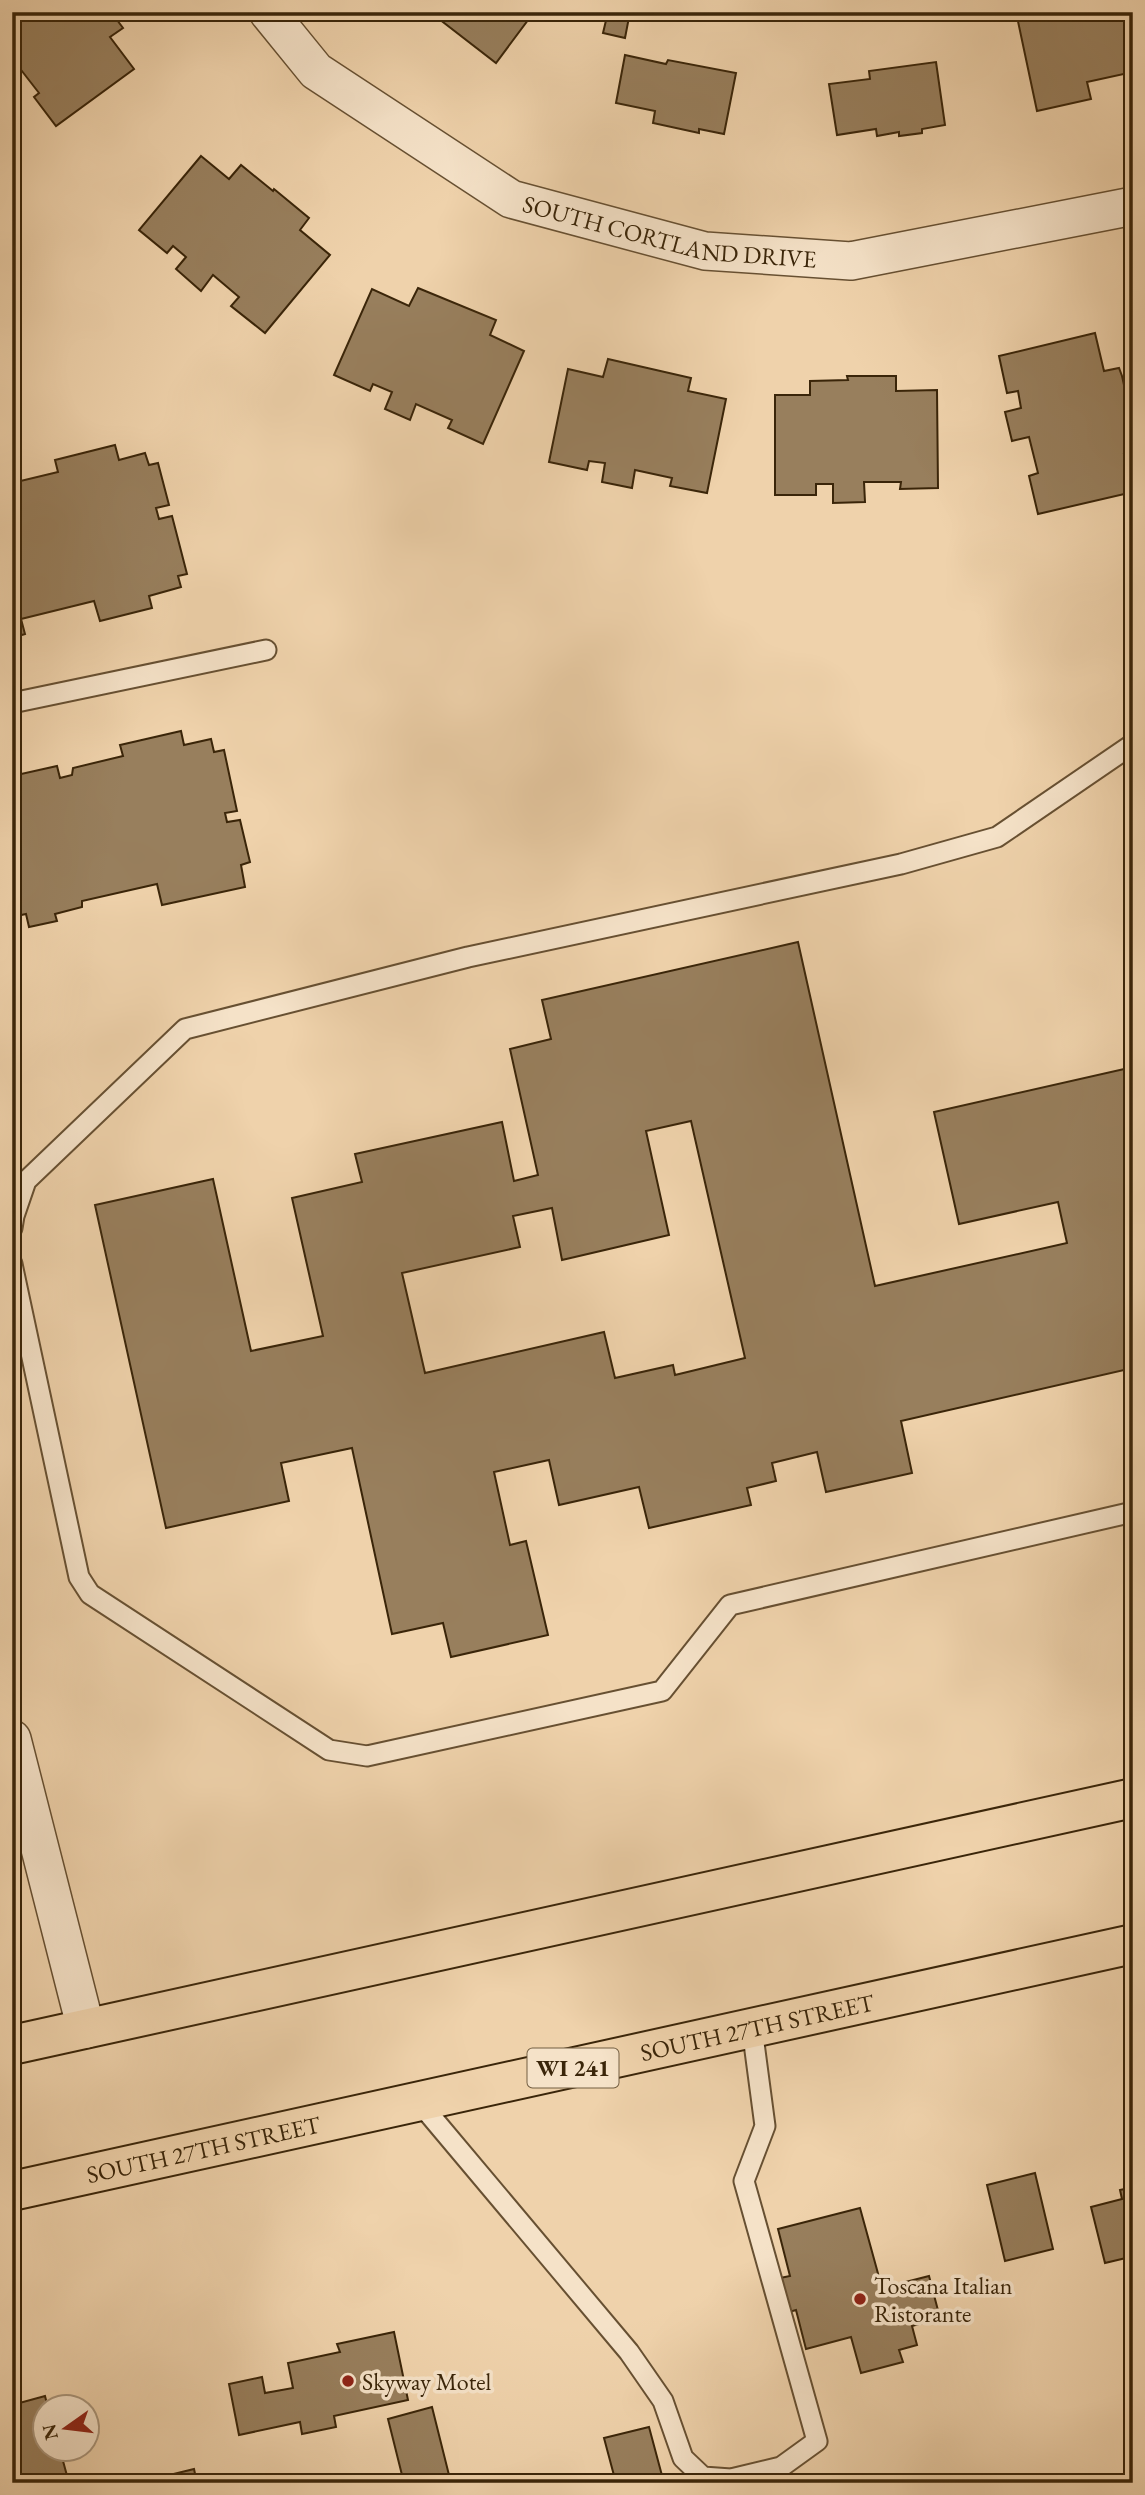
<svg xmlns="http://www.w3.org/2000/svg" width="1145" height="2495" viewBox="0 0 1145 2495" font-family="'EB Garamond',serif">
<rect width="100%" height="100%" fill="#efd2ab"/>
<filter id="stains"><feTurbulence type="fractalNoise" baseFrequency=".00286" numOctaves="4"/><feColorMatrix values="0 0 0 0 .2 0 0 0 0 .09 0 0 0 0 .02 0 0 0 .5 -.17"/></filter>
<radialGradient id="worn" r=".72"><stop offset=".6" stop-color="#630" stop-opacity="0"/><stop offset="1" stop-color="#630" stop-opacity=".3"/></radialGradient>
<!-- building -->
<g fill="#987f5d" stroke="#3a2509" stroke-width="2" fill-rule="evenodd">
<path d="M12 12H111L123 28 110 37 134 69 56 126 34 97 39 93 18 66 12 70Z"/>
<path d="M430 12H534L496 63Z"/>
<path d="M608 12H630L625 38 603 33Z"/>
<path d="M1016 12H1133V72L1087 82 1091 99 1037 111Z"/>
<path d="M625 55 666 64 668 60 736 73 724 134 699 129V133L653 123 655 111 616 103Z"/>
<path d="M936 62 945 125 922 129V133L899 136V132L877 136 876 129 837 135 829 84 870 79 869 71Z"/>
<path d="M201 156 229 179 241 165 273 191 274 189 309 218 300 230 330 255 265 333 231 306 239 297 213 275 201 291 176 269 186 257 173 246 167 253 139 230Z"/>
<path d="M418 288 496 320 490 335 524 351 483 444 448 428 452 420 416 404 410 420 385 409 392 392 373 384 370 391 334 375 372 289 409 306Z"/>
<path d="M1095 333 1104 371 1119 368 1122 376 1133 425V452L1124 454 1133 492 1038 514 1029 476 1038 473 1029 437 1012 441 1005 412 1021 408 1018 391 1007 393 999 356Z"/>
<path d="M608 359 691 378 688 391 726 399 707 493 670 486 672 478 635 470 632 488 602 482 605 463 589 461 587 470 549 462 568 369 603 377Z"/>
<path d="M847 376H896V391L937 390 938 488 900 489 901 482H864L865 502 833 503V484H816V495H775V395H810V381L848 380Z"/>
<path d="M115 445 119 460 145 453 149 465 158 463 169 505 156 508 159 519 172 516 187 574 178 576 181 587 149 596 152 608 100 621 94 601 21 619 25 634 12 638V483L58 472 55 460Z"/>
<path d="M181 731 184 745 211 739 214 752 224 750 237 811 225 813 227 822 240 820 250 862 241 865 245 887 162 905 157 884 82 901V907L55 914 57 921 29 927 26 914 12 917V776L57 766 60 778 72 775 73 768 123 756 120 745Z"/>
<path d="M798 942 875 1286 1067 1243 1058 1202 959 1224 934 1112 1133 1067V1368L901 1421 912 1473 826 1492 817 1452 772 1463 776 1481 747 1488 751 1505 649 1528 639 1487 559 1505 549 1460 494 1472 510 1545 526 1541 548 1635 451 1657 443 1623 392 1634 352 1448 281 1463 289 1501 166 1528 95 1205 213 1179 251 1351 323 1336 292 1198 362 1182 355 1154 502 1122 514 1181 538 1175 510 1049 551 1039 542 1000ZM691 1121 745 1358 675 1375 673 1365 615 1378 604 1332 425 1373 402 1273 520 1247 513 1216 552 1208 562 1260 669 1235 646 1131Z"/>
<path d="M1035 2173 1053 2249 1005 2261 987 2185Z"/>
<path d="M1133 2187V2279L1131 2280 1126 2258 1105 2263 1091 2207 1122 2199 1120 2190Z"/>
<path d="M860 2208 882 2288 929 2276 940 2318 912 2326 917 2345 899 2350 903 2362 861 2373 851 2337 806 2349 796 2310 789 2312 780 2278 790 2276 778 2229Z"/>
<path d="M394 2332 408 2400 334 2416 336 2427 302 2434 300 2422 239 2435 229 2384 262 2377 265 2393 293 2388 288 2363 340 2352 337 2344Z"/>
<path d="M45 2396 48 2408H46V2450H60L69 2483H12V2405Z"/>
<path d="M432 2407 451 2483H404L388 2419Z"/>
<path d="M649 2427 664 2483H616L604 2438Z"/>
<path d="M194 2469 197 2483H150L149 2480Z"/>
</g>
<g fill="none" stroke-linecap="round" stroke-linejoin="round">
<defs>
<g id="service">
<path d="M12 703 266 650"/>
<path d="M12 1228 14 1216 26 1181 185 1029 468 957 901 864 997 837 1133 744"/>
<path d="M12 1264 79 1577 90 1594 329 1750 367 1756 662 1691 730 1605 1133 1512"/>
<path d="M419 2102 629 2352 663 2401 683 2458 703 2477 731 2479 781 2467 817 2441 744 2181 765 2126 752 2028"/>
</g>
<g id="minor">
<path id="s1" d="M268 12 316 71 511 199 705 251 851 261 1133 206"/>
<path d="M12 1739 86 2029"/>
</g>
<g id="primary">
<path d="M12 2045 1133 1798"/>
<path id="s2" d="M12 2191 1133 1944"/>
</g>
</defs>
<!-- service casing -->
<use href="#service" stroke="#675032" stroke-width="23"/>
<!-- minor casing -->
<use href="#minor" stroke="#675032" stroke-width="40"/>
<!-- primary casing -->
<use href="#primary" stroke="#3a2509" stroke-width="42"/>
<!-- service -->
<use href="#service" stroke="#f5e2c8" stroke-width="19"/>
<!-- minor -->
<use href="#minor" stroke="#f5e2c8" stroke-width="37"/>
<!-- primary -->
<use href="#primary" stroke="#efd2ab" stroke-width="38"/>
</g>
<!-- markers -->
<g fill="#8f2418" stroke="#f5e2c8" stroke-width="2.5">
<circle cx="860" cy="2299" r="7"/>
<circle cx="348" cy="2381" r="7"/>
</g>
<g text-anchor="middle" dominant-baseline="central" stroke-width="7" stroke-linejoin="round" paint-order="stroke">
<!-- shield labels -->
<rect fill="#f5e2c8" stroke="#725e42" stroke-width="2" x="527.5" y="2048.5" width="91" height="39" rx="5"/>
<g font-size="23" font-weight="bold" fill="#3a2509">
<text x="573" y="2068">WI 241</text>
</g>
<!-- street labels -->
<g font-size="24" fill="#3a2509" stroke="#f5e2c8">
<text stroke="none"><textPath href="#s1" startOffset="472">SOUTH CORTLAND DRIVE</textPath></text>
<text stroke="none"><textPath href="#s2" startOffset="763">SOUTH 27TH STREET</textPath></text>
<text stroke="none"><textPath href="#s2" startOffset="196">SOUTH 27TH STREET</textPath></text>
</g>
<!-- poi labels -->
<g font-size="24" fill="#3a2509" stroke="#f5e2c8" text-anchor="start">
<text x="874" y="2285">Toscana Italian<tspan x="874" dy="28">Ristorante</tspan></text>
<text x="362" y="2381">Skyway Motel</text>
</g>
</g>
<!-- margin -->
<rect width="1145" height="2495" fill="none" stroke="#efd2ab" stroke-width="42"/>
<rect x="14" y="14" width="1117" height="2467" fill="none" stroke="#3a2509" stroke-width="3.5"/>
<rect x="21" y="21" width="1103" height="2453" fill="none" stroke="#3a2509" stroke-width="2"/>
<!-- north arrow -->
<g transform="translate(66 2428) rotate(256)"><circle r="33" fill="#f5e2c8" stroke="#aa967c" stroke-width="2"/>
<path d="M0-5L12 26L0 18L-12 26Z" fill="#8f2418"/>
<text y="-10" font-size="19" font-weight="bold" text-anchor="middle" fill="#3a2509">N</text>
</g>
<rect width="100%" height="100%" filter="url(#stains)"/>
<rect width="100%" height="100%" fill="url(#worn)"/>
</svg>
